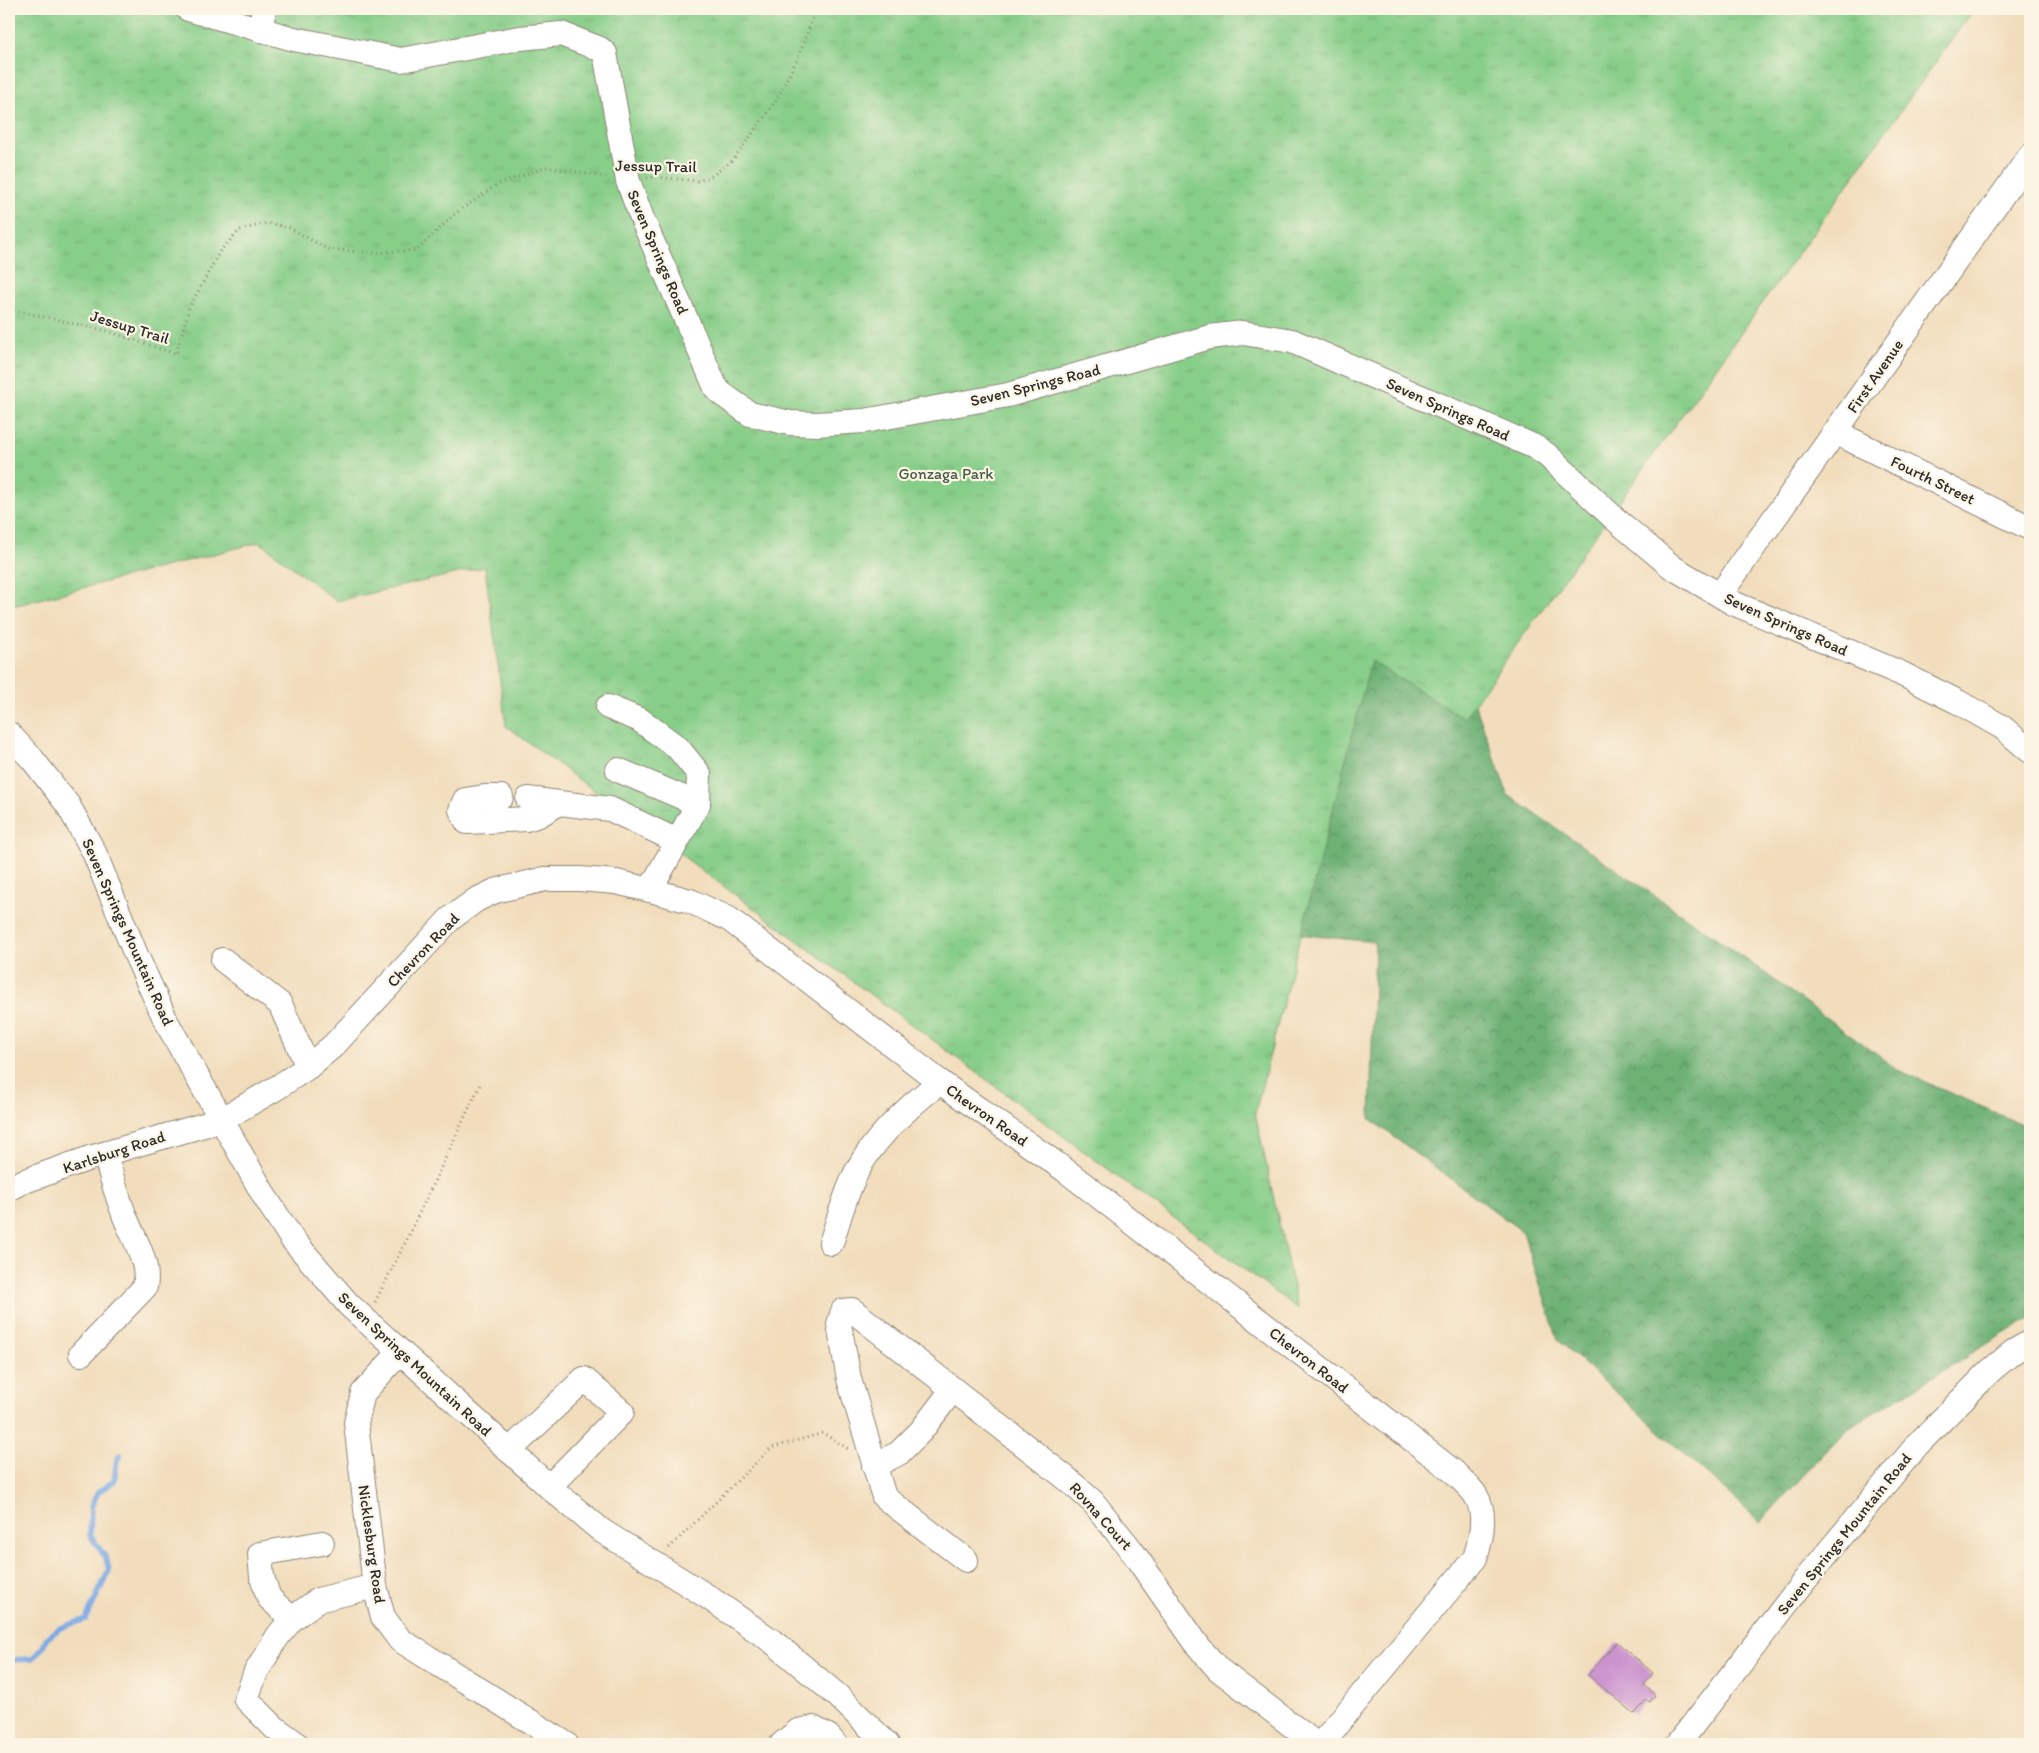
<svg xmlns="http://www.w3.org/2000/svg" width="2039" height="1753" viewBox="0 0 2039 1753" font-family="Itim,sans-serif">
<defs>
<pattern id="forest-crowns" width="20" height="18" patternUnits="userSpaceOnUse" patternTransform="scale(1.25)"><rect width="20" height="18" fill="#6db175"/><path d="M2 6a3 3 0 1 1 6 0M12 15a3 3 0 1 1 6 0" fill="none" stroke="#5a9060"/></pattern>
<pattern id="park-tufts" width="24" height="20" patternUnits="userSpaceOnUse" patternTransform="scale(1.25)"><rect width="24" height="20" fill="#87ce89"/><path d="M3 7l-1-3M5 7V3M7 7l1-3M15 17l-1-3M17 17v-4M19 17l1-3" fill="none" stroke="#75b176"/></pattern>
</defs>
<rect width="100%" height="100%" fill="#fcf5e5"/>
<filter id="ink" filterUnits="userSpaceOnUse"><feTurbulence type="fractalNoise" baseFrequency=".02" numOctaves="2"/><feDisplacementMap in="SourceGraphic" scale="10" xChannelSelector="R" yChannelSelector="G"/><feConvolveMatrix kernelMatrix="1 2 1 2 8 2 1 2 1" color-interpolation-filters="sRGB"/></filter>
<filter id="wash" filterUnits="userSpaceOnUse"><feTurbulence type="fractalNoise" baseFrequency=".0096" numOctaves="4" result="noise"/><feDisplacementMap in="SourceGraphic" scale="20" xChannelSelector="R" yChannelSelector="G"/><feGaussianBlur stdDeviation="1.12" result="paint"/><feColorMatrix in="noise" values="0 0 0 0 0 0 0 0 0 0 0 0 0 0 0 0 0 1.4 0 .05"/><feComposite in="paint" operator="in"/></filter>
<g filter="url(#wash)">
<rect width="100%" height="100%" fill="#f1ddbc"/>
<!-- forest -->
<path fill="url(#forest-crowns)" stroke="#4c6e50" d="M567 9 1449 633 1508 795 1715 937 1898 1070 2030 1128V1318L1848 1428 1760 1522 1558 1340 1523 1232 1370 1119 1375 942 1287 933Z"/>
<!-- park -->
<path fill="url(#park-tufts)" stroke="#597c5a" d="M9 9H1974L1464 718 1371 661 1255 1113 1298 1309 506 726 485 567 336 601 260 542 9 607Z"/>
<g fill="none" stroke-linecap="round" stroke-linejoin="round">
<!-- stream -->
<path stroke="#7aa8e3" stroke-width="5.5" d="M9 1660 32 1659 43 1647 46 1639 60 1628 86 1619 109 1570 106 1558 90 1535 91 1507 98 1492 114 1481 117 1460 120 1455"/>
</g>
<g id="blocks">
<!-- building -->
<path fill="#cb93ce" d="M1617 1642 1653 1673 1644 1685 1655 1695 1650 1702 1646 1700 1635 1714 1588 1675Z"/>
</g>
</g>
<g filter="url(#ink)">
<use href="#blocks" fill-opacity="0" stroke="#8e8474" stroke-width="1"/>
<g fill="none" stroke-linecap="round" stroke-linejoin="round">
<defs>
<g id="minor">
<path d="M188 9 294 39 401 60 520 38 561 34 600 49 605 53 628 181 641 216 716 388 722 394 750 414 790 423 816 424 864 421 1008 395 1210 337 1243 333 1292 341 1535 447 1547 455 1615 519 1672 567 1733 603 1900 673 1958 702 2002 727 2030 751"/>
<path d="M260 30 264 9"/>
<path d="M1835 432 2030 528"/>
<path d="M1720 595 2030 156"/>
<path d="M608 707 640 720 678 748 699 774 698 804 650 890"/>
<path d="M9 734 33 760 68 805 94 852 136 955 167 1023 265 1197 292 1239 349 1305 555 1492 602 1531 705 1595 772 1641 838 1696 887 1744"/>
<path d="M618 770 698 804"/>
<path d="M501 797H484L465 800 461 810 467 822 526 819 539 815 559 803 610 809 677 841"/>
<path d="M528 799 559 803"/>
<path d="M223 960 280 1004 308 1067"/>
<path d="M9 1189 22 1182 90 1158 221 1120 278 1087 308 1067 334 1045 450 919 476 900 495 891 545 879H580L616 882 650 890 690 901 729 919 940 1082 1065 1170 1454 1472C1461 1480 1471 1487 1476 1496 1487 1514 1481 1540 1475 1558L1321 1744"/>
<path d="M831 1243C839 1219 845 1194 857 1171 875 1136 909 1106 940 1082"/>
<path d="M400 1352 363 1393 356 1423 375 1586 383 1617 400 1640 566 1744"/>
<path d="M81 1354 145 1287C150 1263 134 1239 125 1217 117 1196 111 1175 105 1154"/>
<path d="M509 1451 584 1379 622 1412 549 1487"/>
<path d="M874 1466 899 1453 921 1431 953 1389"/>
<path d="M966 1560 884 1497 849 1379 839 1324 843 1311 852 1310 1066 1478 1093 1502 1132 1551 1199 1647 1218 1669 1316 1744"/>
<path d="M292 1619 269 1598 262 1577 260 1554 322 1543"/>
<path d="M297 1744 275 1728 246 1699 256 1672 278 1636 292 1619 318 1600 375 1586"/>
<path d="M782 1744 798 1731 813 1728 828 1736 835 1744"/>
<path d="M1678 1744 1805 1580 1918 1444 1990 1371 2013 1352 2030 1342"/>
</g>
</defs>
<!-- minor casing -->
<use href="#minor" stroke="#8e8474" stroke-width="26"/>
<!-- path -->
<g stroke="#8e8474" stroke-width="3" stroke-dasharray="1 4" stroke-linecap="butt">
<path d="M647 178 656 177 698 181 712 176 733 160 776 101 799 55 816 9"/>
<path d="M9 309 107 331 176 354 189 308 220 251 240 230 267 223 288 227 327 249 374 253 417 250 456 213 498 184 547 167 606 177"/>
<path d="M375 1302 407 1239 481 1083"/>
<path d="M669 1548 771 1448 823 1433 848 1449"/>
</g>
<!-- minor -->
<use href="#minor" stroke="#fff" stroke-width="24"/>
</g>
</g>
<g text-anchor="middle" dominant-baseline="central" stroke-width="4.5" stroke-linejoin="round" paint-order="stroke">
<!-- street labels -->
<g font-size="16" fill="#2b2b2b" stroke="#fcf5e5">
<text transform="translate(656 166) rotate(1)">Jessup Trail</text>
<text transform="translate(658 252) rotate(67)">Seven Springs Road</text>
<text transform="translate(130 327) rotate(17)">Jessup Trail</text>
<text transform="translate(1875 376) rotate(-55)">First Avenue</text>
<text transform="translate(1035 385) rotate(-14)">Seven Springs Road</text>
<text transform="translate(1448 409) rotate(24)">Seven Springs Road</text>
<text transform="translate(1933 480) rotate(26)">Fourth Street</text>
<text transform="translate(1786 624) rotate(24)">Seven Springs Road</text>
<text transform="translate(128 932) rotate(66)">Seven Springs Mountain Road</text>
<text transform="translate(423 950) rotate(-46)">Chevron Road</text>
<text transform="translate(987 1115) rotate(35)">Chevron Road</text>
<text transform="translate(114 1152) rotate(-18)">Karlsburg Road</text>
<text transform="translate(1309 1360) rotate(38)">Chevron Road</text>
<text transform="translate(415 1364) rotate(43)">Seven Springs Mountain Road</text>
<text transform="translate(1101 1516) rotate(48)">Rovna Court</text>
<text transform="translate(1844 1534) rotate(-51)">Seven Springs Mountain Road</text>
<text transform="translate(372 1544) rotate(82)">Nicklesburg Road</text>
</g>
<!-- park labels -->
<g font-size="16" fill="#475c47" stroke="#fcf5e5">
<text x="946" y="473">Gonzaga Park</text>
</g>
</g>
<!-- margin -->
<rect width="2039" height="1753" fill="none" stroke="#fcf5e5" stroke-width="30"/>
</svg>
